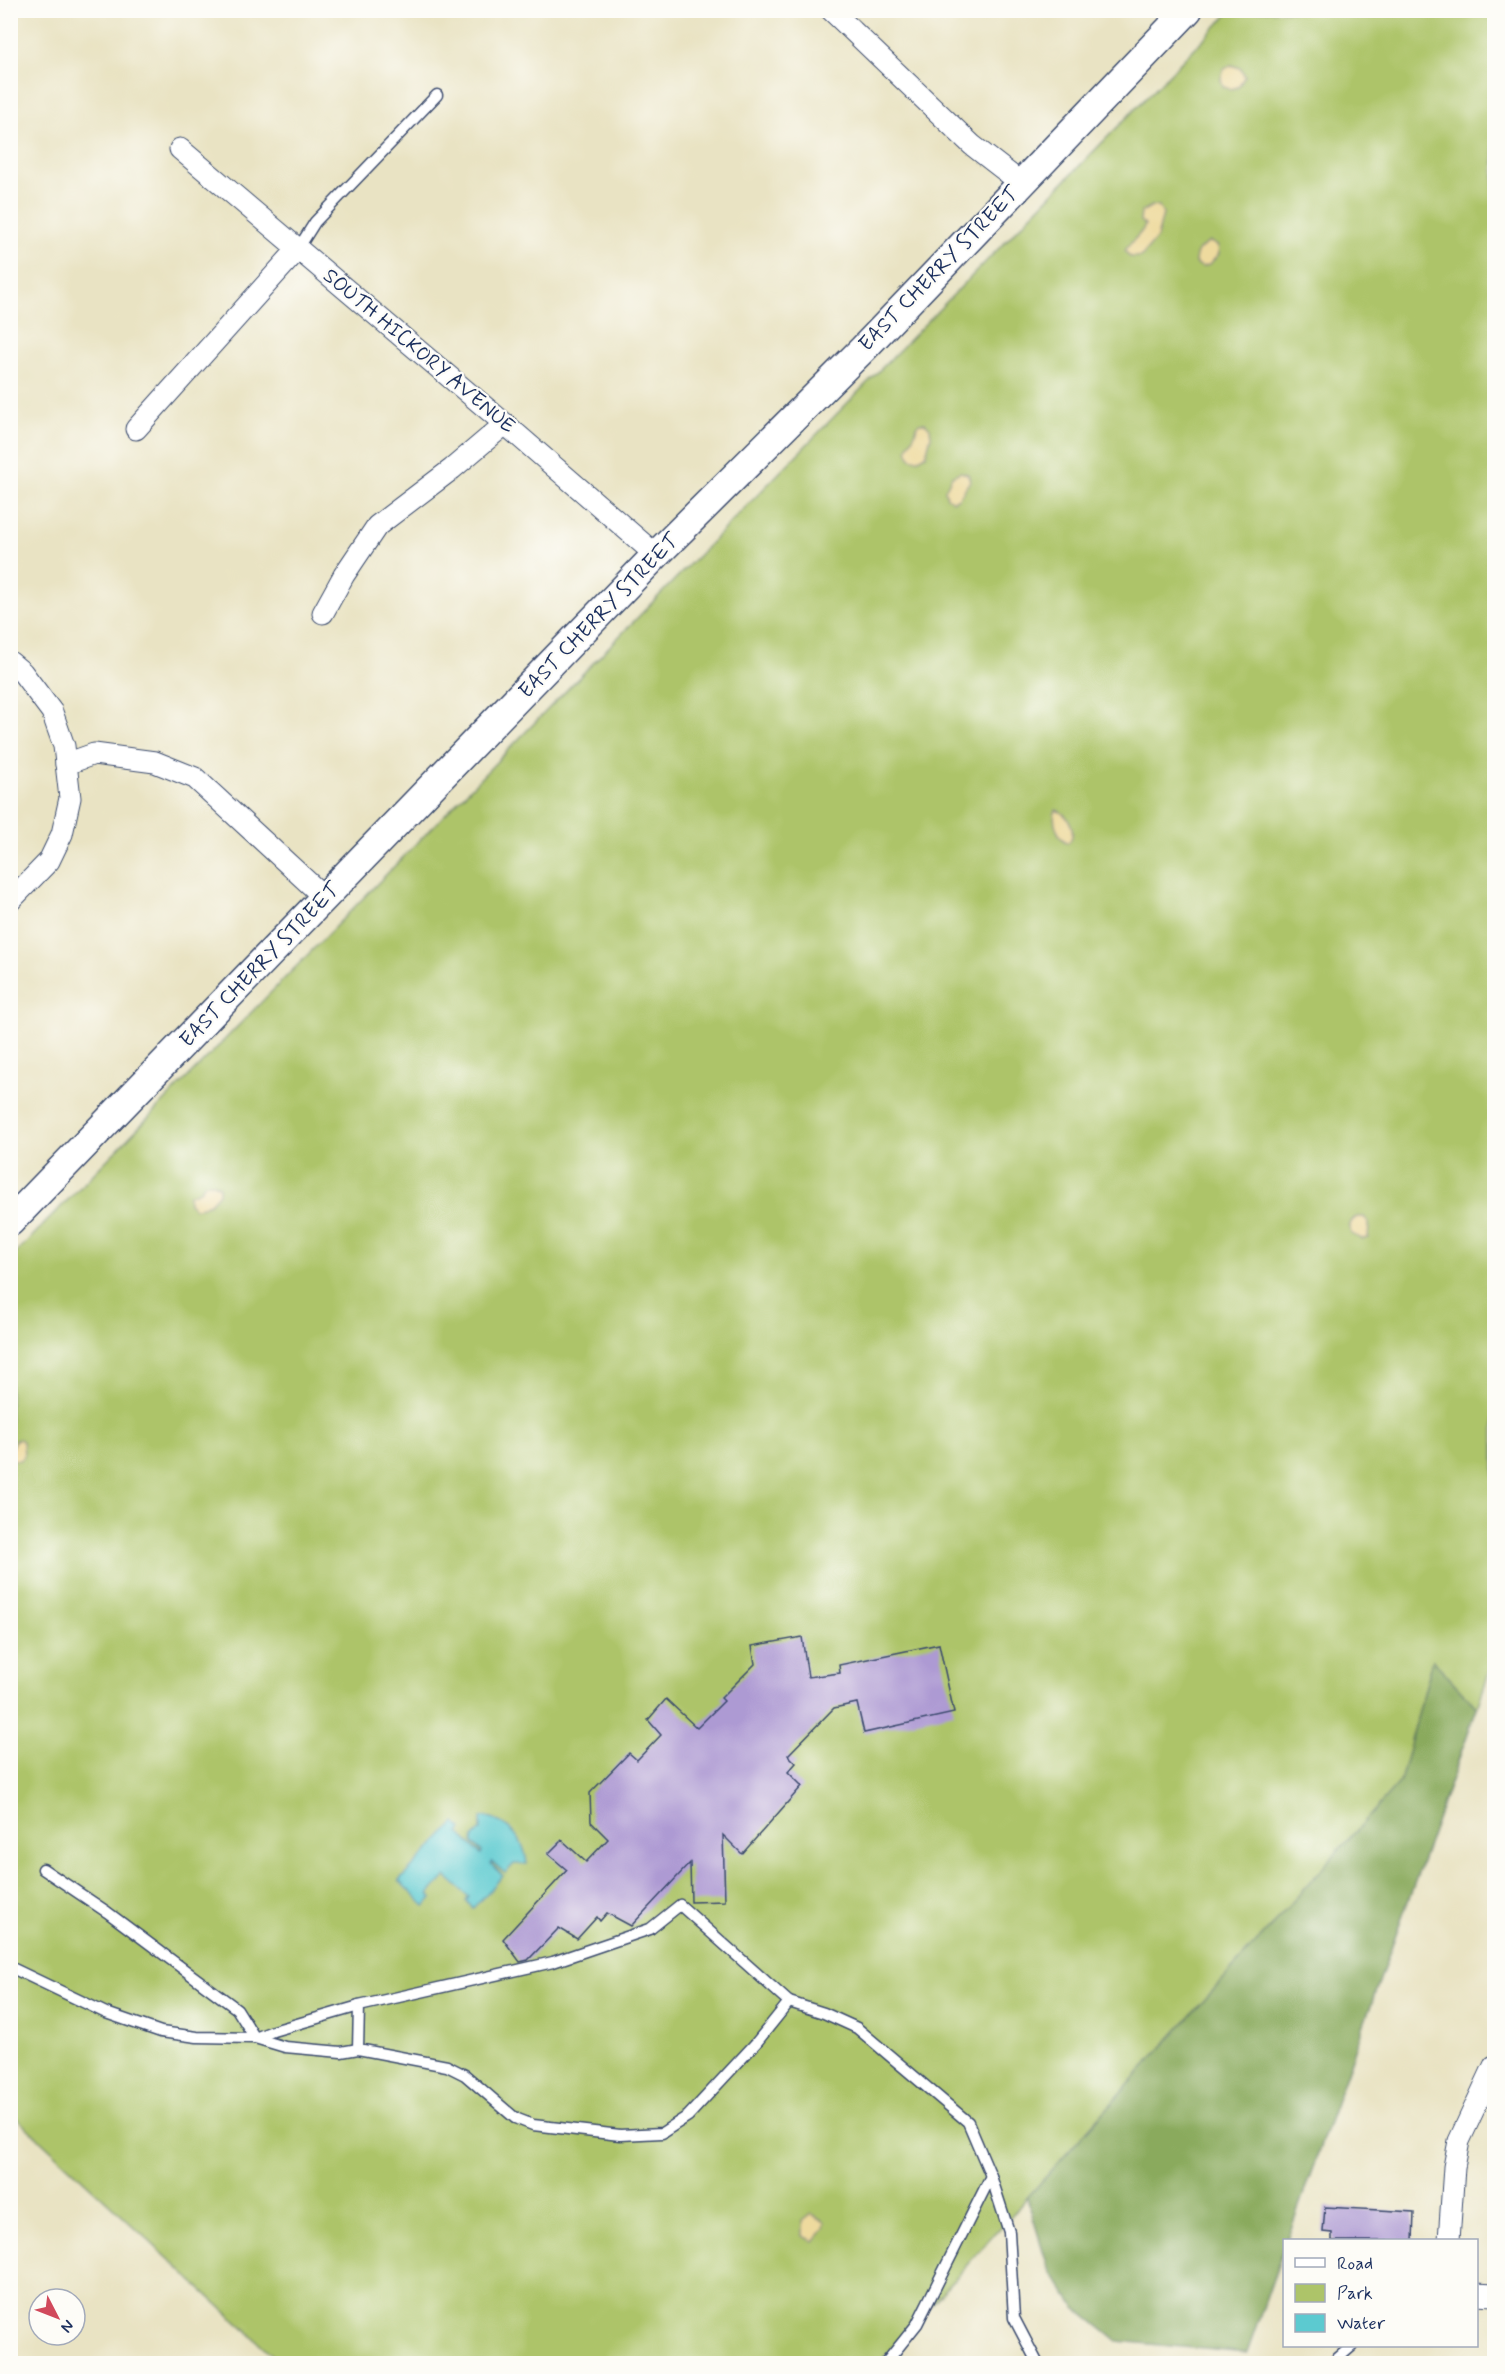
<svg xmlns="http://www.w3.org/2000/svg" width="1505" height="2374" viewBox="0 0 1505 2374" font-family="Mynerve,sans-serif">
<rect width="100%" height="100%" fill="#fdfcf7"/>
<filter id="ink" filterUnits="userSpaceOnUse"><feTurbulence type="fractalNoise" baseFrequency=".0167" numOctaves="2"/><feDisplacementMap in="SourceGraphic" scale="12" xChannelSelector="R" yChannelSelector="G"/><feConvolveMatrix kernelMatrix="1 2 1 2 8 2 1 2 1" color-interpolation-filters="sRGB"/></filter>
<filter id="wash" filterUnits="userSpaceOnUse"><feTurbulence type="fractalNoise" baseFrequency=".008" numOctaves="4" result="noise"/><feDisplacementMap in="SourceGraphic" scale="24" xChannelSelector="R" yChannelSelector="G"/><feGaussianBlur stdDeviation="1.35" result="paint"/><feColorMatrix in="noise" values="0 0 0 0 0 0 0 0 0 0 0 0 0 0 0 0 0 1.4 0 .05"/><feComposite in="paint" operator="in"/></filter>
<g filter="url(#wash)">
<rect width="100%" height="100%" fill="#e9e3c3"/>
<!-- green -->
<path fill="#adc469" stroke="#647a64" stroke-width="1.5" d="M1231 11H1494V1658L1477 1708 1433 1660 1400 1782 879 2363H281L11 2113 10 1259Z"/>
<!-- forest -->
<path fill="#8aaa5d" stroke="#526c5e" stroke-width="1.5" d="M1433 1660 1477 1708 1287 2240H1284V2248L1247 2353 1117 2341 1076 2308 1048 2267 1027 2198 1400 1782Z"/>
<!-- sand -->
<g fill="#eeda9e" stroke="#84847e" stroke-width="1.5">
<path d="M1231 65 1240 68 1245 76 1238 87 1231 89 1223 87 1221 79 1223 70Z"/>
<path d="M1152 206 1159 207 1163 214 1157 238 1141 257H1130L1125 251C1130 241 1142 235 1145 225L1140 221 1141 212Z"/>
<path d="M1210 242 1218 246 1219 254 1209 265 1202 267 1195 263C1195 251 1201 247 1210 242Z"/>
<path d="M919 423H925L930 428 931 436 926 455 919 459H912C902 447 911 444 915 433 916 429 917 426 919 423Z"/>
<path d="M960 472 968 474 970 481 959 498 953 501 947 497 945 490 952 476Z"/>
<path d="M1056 810C1068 814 1079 832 1068 843 1058 839 1051 819 1056 810Z"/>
<path d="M205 1183H213L219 1186V1193C212 1201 207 1208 195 1208L189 1203V1195L200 1191Z"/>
<path d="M1357 1217H1364L1369 1223 1368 1238 1362 1239 1351 1234C1349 1226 1349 1221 1357 1217Z"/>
<path d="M20 1439 23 1442 24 1456 20 1460H11V1449L15 1440Z"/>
<path d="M812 2214 825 2222 824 2229 814 2241 803 2236V2221Z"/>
</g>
<!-- water -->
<path fill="#5ccad0" stroke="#3c7c97" stroke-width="1.5" d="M484 1817C509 1822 525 1839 527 1864H514L505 1873 492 1862 491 1864 503 1876 473 1908 466 1901 469 1897 446 1876 429 1894 432 1898 425 1906 399 1881 455 1823 462 1829 459 1833 481 1854 482 1852 473 1843V1838L481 1830V1818Z"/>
<g id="blocks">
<!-- building -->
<g fill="#ad9ad3">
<path d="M802 1637 808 1677 840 1673 839 1665 939 1644 954 1713 864 1733 857 1703 834 1708 788 1755 796 1763 788 1772 802 1786 742 1854 723 1835 725 1901 691 1902 690 1863 631 1926 607 1913 600 1921 597 1917 577 1939 559 1928 528 1960 520 1962 503 1939 567 1870 548 1854 562 1840 586 1862 608 1839 591 1822 590 1793 629 1753 637 1760 661 1735 648 1720 666 1699 697 1728 724 1701 721 1698 755 1664 752 1646Z"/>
<path d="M1325 2207 1414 2212 1413 2241H1332V2233L1323 2232Z"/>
</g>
</g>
</g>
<g filter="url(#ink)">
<use href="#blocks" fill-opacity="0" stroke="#3a4a6d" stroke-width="1.5"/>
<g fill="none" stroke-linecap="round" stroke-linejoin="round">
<defs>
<g id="lane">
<path d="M298 249 315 222 437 95"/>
<path d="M43 1869 107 1912 237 2009 255 2038"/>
<path d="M10 1967 106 2013 161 2032 197 2037 255 2038 285 2047 341 2052 358 2049 447 2066 465 2075 515 2118 533 2125 620 2135 662 2133 688 2116 756 2043 789 2002 680 1905 650 1929 553 1962 359 2006 358 2049"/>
<path d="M789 2002 824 2013 857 2028 968 2122 991 2176 1009 2232 1014 2318 1038 2364"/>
<path d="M255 2038 273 2031 359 2006"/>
<path d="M885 2364 917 2324 991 2176"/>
<path d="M1331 2364 1352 2346"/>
</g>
<g id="street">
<path d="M831 10 972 145 1021 183"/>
<path d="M180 149 505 424 656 555"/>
<path d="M136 429 298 249"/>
<path d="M323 613 344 575 377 526 452 469 505 424"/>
<path d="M10 662 22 672 52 712 64 746 70 798 62 834 49 861 10 901"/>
<path d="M66 764 94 754 155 762 195 778 325 898"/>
<path d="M1449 2240 1454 2167 1459 2141 1494 2066"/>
<path d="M1476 2294 1494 2295"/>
</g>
<path id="secondary" d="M10 1222 656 555 863 349 1188 10"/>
</defs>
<!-- lane casing -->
<use href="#lane" stroke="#3a4a6d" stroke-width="13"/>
<!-- street casing -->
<use href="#street" stroke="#3a4a6d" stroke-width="23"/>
<!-- secondary casing -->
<use href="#secondary" stroke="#3a4a6d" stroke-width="31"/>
<!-- lane -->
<use href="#lane" stroke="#fff" stroke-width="10"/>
<!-- street -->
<use href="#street" stroke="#fff" stroke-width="21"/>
<!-- secondary -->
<use href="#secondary" stroke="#fff" stroke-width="28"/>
</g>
</g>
<g text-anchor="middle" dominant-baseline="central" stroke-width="4.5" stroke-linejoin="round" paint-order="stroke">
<!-- street labels -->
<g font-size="21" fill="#1b2f5e" stroke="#fdfcf7">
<text transform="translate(939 269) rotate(-46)">EAST CHERRY STREET</text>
<text transform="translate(419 351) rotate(40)">SOUTH HICKORY AVENUE</text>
<text transform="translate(599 616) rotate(-46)">EAST CHERRY STREET</text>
<text transform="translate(260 965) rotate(-46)">EAST CHERRY STREET</text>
</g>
</g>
<!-- margin -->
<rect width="1505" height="2374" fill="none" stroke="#fdfcf7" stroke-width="36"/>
<!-- legend -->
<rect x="1283" y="2239" width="195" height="108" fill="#fdfcf7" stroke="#a3aaba" stroke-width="1.5"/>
<rect x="1295" y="2258" width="30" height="9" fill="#ffffff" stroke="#a3aaba" stroke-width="1.5"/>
<text x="1337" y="2269" font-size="18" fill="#1b2f5e">Road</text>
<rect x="1295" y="2284" width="30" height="18" fill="#adc469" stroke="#a3aaba" stroke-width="1.5"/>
<text x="1337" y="2299" font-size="18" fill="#1b2f5e">Park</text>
<rect x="1295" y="2314" width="30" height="18" fill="#5ccad0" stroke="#a3aaba" stroke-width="1.5"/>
<text x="1337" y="2329" font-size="18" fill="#1b2f5e">Water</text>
<!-- north arrow -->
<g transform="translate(57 2317) rotate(132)"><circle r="28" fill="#fdfcf7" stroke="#a3aaba" stroke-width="1.5"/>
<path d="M0-4.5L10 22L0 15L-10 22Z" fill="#d1495b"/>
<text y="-9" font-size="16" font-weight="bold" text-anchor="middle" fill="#1b2f5e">N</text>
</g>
</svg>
